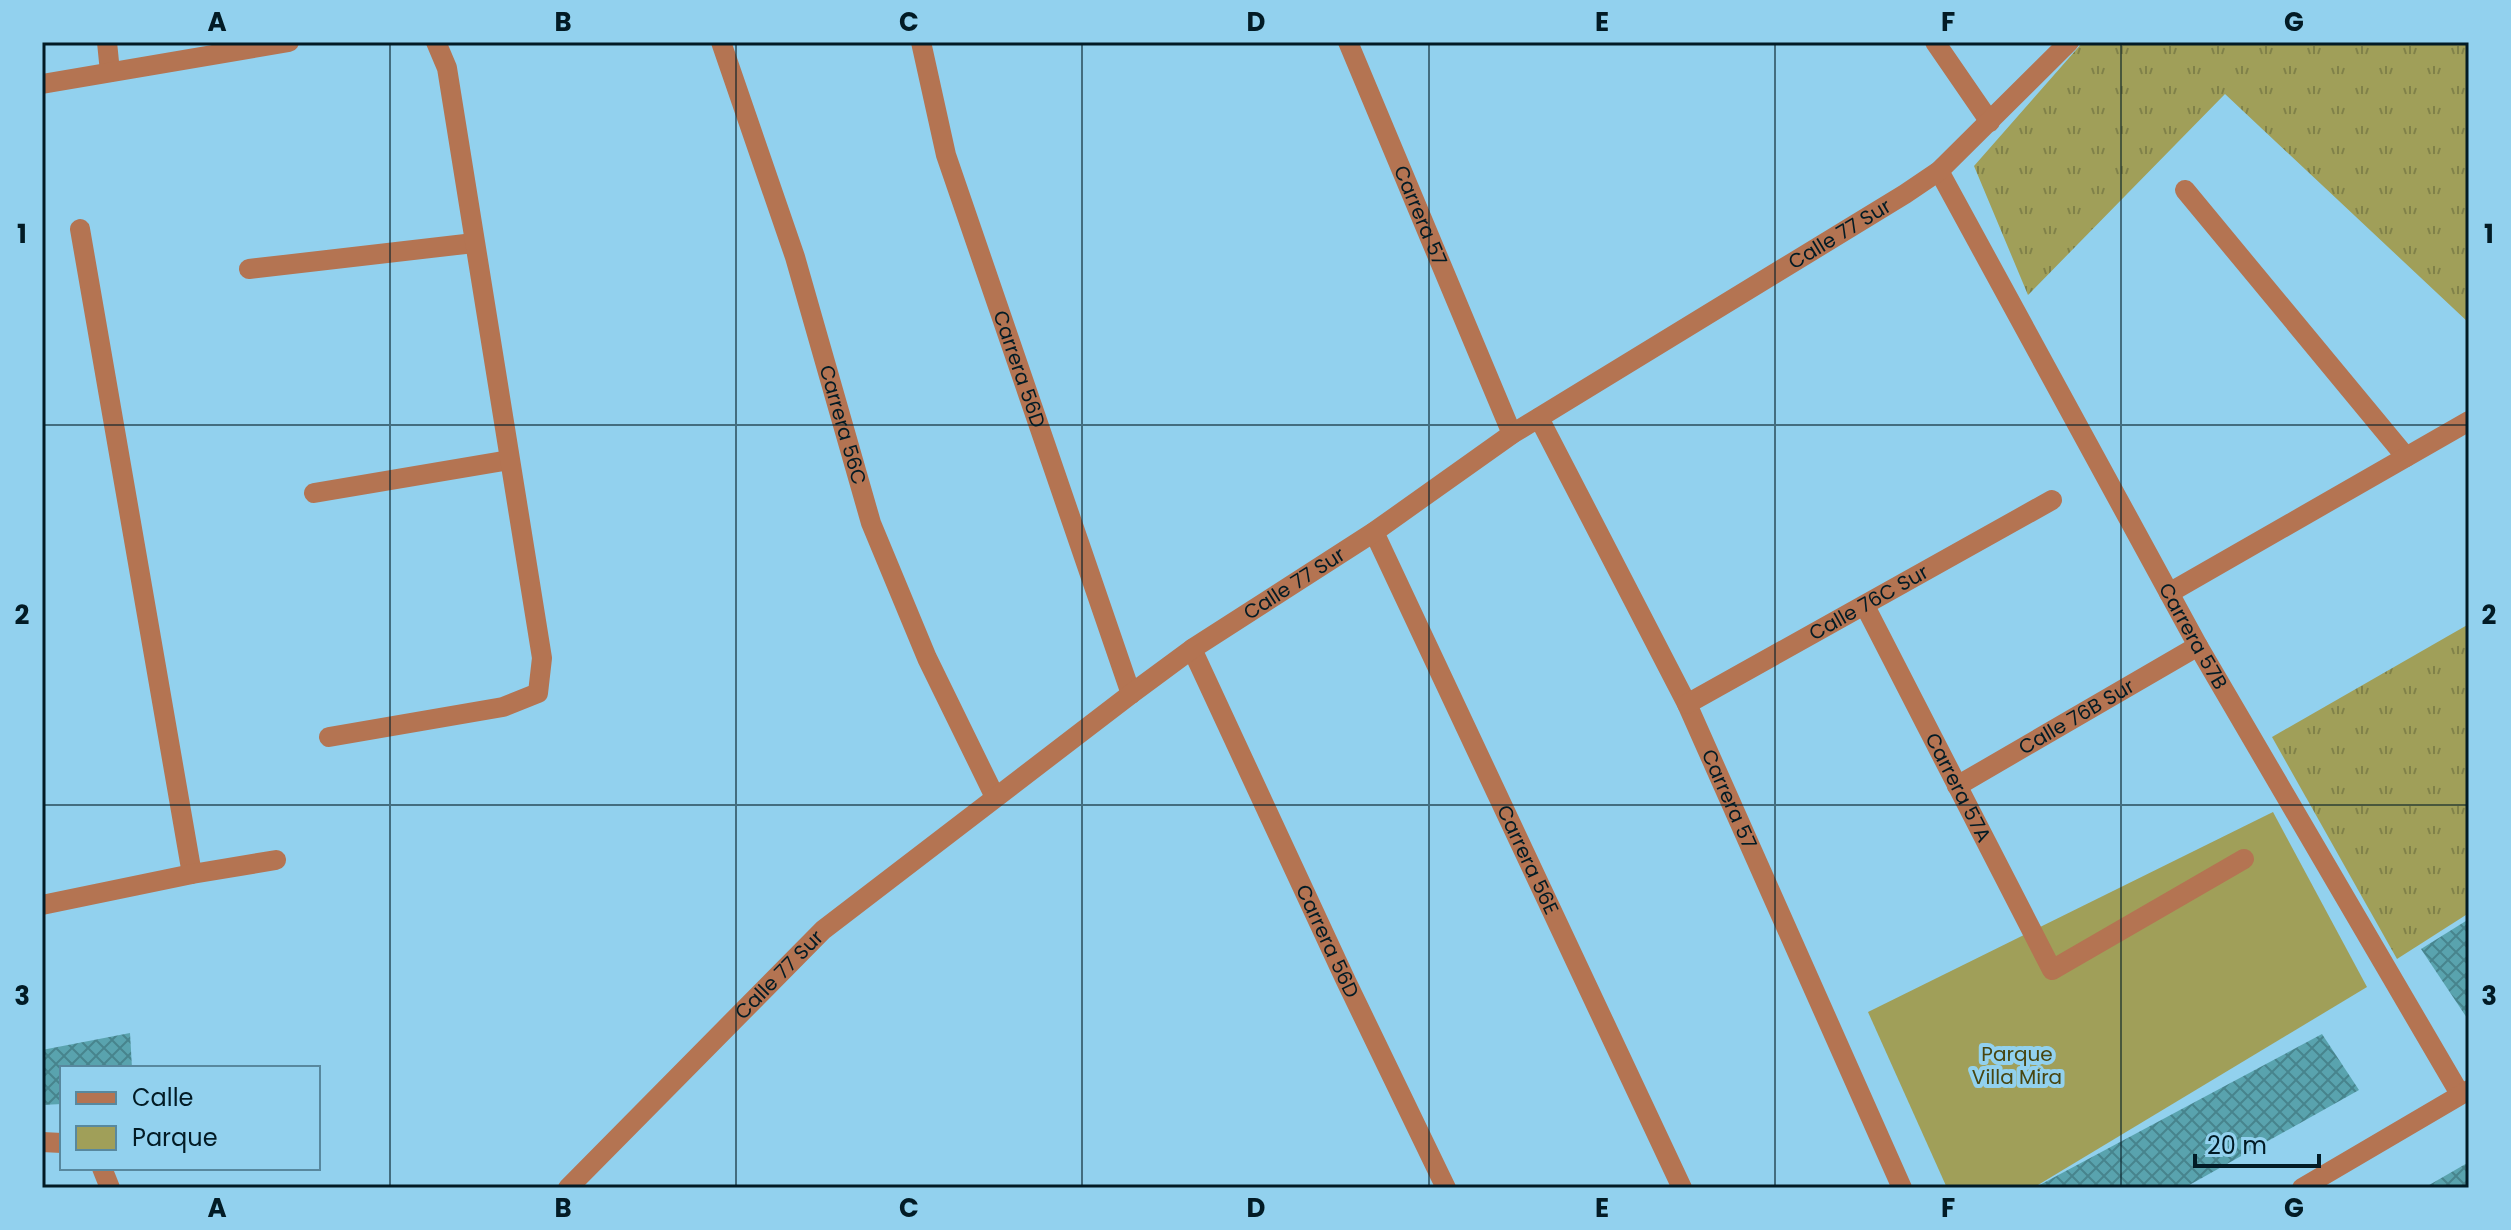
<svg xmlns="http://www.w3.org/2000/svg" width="2511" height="1230" viewBox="0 0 2511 1230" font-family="Poppins,sans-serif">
<defs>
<pattern id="grass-tufts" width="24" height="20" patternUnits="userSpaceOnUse" patternTransform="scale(2)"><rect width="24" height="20" fill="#a09f59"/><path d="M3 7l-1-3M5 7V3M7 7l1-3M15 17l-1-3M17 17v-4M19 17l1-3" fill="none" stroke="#808149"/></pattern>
<pattern id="building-cross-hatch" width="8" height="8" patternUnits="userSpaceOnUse" patternTransform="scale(2)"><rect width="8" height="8" fill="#59a3ae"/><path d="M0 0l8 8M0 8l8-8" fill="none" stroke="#47848d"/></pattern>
</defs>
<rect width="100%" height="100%" fill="#92d1ee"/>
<!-- grass -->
<g fill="url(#grass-tufts)">
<path d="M2083 42H2469V323L2225 94 2028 295 1974 166Z"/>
<path d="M2469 624V913L2397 959 2272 737Z"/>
</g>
<!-- park -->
<path fill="#a09f59" d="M2273 812 2367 987 2033 1188H1947L1868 1012Z"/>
<!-- building -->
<g fill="url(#building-cross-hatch)">
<path d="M2469 919V1021L2421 949Z"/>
<path d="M130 1033 132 1068H62V1104L42 1105V1050Z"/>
<path d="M2322 1034 2359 1090 2184 1188H2034Z"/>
<path d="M2469 1162V1188H2424Z"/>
</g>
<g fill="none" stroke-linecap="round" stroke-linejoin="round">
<!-- service -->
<g stroke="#b47452" stroke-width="20">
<path d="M2185 190 2406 457"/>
<path d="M2169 593 2469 421"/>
<path d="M42 1142 62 1143"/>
<path d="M102 1168 110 1188"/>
</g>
<!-- minor -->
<g stroke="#b47452" stroke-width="20">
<path d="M107 42 110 72"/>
<path id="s1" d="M721 42 795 257 871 523 927 658 995 797"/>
<path id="s2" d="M921 42 946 155 1131 694"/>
<path id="s3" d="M1348 42 1512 434"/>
<path d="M1935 42 1990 122"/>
<path d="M42 84 289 42"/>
<path id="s4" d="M1939 171 2198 646 2460 1094"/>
<path d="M80 229 192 874"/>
<path d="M249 269 474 243"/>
<path id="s5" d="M1539 418 1687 704 1902 1188"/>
<path d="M314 493 509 460"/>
<path id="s6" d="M1374 532 1682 1188"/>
<path id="s7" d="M1865 606 2052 970 2244 859"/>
<path id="s8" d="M1192 649 1346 981 1446 1188"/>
<path id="s9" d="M1687 704 2052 500"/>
<path d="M329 737 503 707 538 693 542 658 447 68 436 42"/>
<path id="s10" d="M1957 786 2198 646"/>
<path d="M42 905 192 874 276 860"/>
<path d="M2302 1188 2469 1090"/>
</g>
<!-- tertiary -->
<path stroke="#b47452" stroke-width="20" id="s11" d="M568 1188 823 930 1131 694 1192 649 1374 532 1512 434 1905 194 1939 171 2069 42"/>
</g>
<!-- grid -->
<path fill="none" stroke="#021b25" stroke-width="2" stroke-opacity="0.55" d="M390 42V1188M736 42V1188M1082 42V1188M1429 42V1188M1775 42V1188M2121 42V1188M42 425H2469M42 805H2469"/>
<g text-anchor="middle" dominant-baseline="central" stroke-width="8" stroke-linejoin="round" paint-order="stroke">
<!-- street labels -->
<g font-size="20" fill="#021b25" stroke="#92d1ee">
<text stroke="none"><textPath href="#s3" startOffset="188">Carrera 57</textPath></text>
<text stroke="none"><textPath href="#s11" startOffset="1596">Calle 77 Sur</textPath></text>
<text stroke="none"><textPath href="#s2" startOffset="342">Carrera 56D</textPath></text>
<text stroke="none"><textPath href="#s1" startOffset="402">Carrera 56C</textPath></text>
<text stroke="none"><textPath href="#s11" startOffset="948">Calle 77 Sur</textPath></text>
<text stroke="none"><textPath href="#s9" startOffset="208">Calle 76C Sur</textPath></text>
<text stroke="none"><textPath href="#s4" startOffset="530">Carrera 57B</textPath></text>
<text stroke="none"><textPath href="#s10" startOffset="138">Calle 76B Sur</textPath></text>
<text stroke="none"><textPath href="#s7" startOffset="204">Carrera 57A</textPath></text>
<text stroke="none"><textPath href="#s5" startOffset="426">Carrera 57</textPath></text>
<text stroke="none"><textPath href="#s6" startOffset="362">Carrera 56E</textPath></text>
<text stroke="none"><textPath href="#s8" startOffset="322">Carrera 56D</textPath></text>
<text stroke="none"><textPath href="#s11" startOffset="300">Calle 77 Sur</textPath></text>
</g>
<!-- park labels -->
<g font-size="20" fill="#474510" stroke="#92d1ee">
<text x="2017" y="1054">Parque<tspan x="2017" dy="23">Villa Mira</tspan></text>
</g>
</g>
<!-- border -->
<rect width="2511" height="1230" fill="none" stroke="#92d1ee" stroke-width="88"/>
<!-- legend -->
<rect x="60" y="1066" width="260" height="104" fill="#92d1ee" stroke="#58889e" stroke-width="2"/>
<rect x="76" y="1092" width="40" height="12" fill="#b47452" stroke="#58889e" stroke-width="2"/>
<text x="132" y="1106" font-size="24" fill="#021b25">Calle</text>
<rect x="76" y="1126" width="40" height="24" fill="#a09f59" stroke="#58889e" stroke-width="2"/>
<text x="132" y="1146" font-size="24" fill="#021b25">Parque</text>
<!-- scale -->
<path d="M2195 1154v12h124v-12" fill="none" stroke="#021b25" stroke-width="4"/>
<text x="2207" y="1154" font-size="24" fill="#021b25" stroke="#92d1ee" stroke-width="6" paint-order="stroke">20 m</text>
<rect x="44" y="44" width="2423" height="1142" fill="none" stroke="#021b25" stroke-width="3"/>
<g font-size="26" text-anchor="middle" font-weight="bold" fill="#021b25">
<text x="217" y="31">A</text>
<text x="563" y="31">B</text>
<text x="909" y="31">C</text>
<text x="1256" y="31">D</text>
<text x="1602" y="31">E</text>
<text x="1948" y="31">F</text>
<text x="2294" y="31">G</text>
<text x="22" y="243">1</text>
<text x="2489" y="243">1</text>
<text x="22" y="624">2</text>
<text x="2489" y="624">2</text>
<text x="22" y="1005">3</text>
<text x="2489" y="1005">3</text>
<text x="217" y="1217">A</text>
<text x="563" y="1217">B</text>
<text x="909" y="1217">C</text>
<text x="1256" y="1217">D</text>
<text x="1602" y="1217">E</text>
<text x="1948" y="1217">F</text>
<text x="2294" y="1217">G</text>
</g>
</svg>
